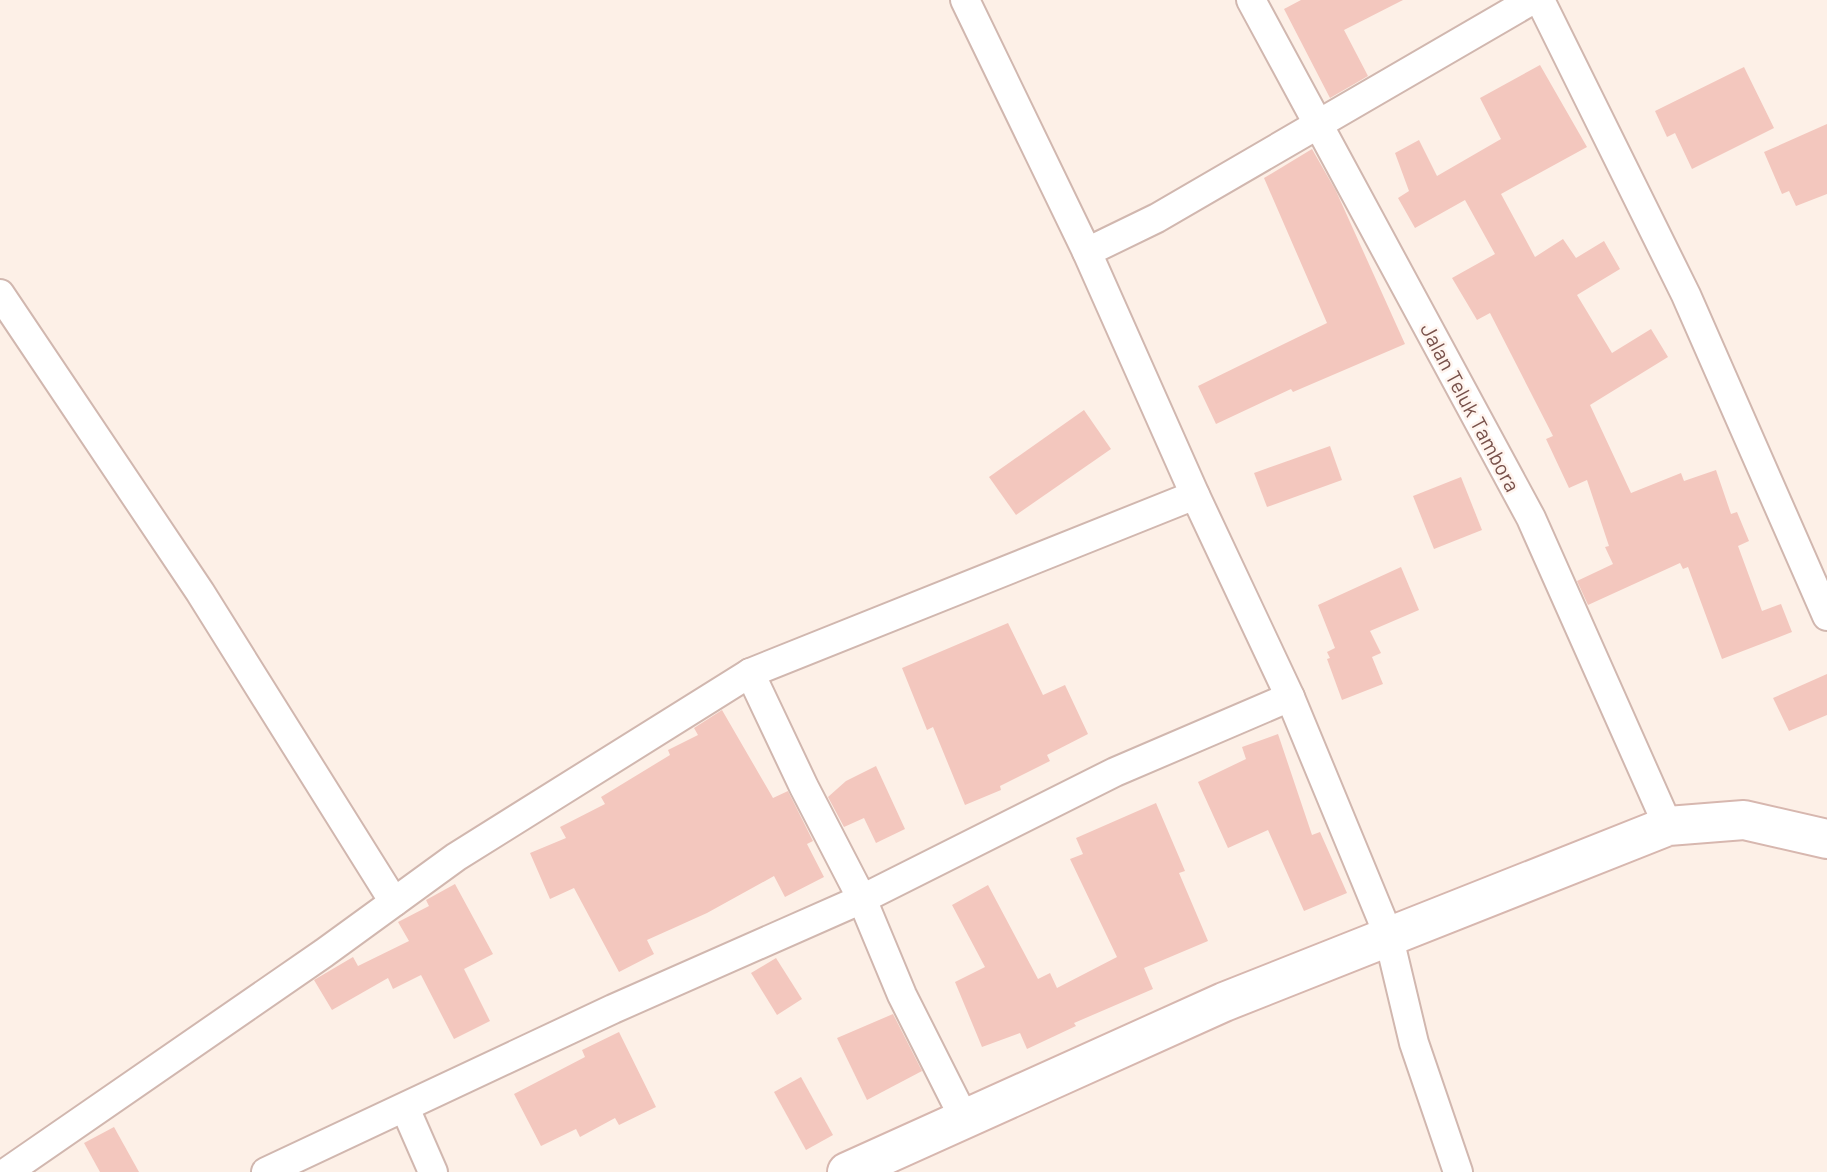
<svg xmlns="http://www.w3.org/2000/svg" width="1827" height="1172" viewBox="0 0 1827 1172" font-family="Barlow,sans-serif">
<rect width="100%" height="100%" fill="#fdf0e7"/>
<!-- building -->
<g fill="#f3c7be">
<path d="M1301 0H1403L1344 30 1368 76 1330 98 1284 9Z"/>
<path d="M1540 65 1587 147 1501 194 1535 257 1563 239 1576 258 1604 241 1620 269 1577 295 1612 353 1651 329 1668 357 1590 405 1631 493 1681 473 1684 481 1716 470 1731 514 1737 512 1749 541 1738 546 1762 611 1781 604 1792 632 1722 659 1688 567 1683 569 1680 563 1588 605 1577 581 1613 564 1605 547 1609 546 1587 480 1569 488 1546 439 1553 436 1490 313 1477 320 1452 278 1495 254 1465 200 1415 228 1398 198 1409 191 1395 153 1419 140 1437 176 1501 139 1480 98Z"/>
<path d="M1744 67 1774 128 1692 169 1675 133 1667 137 1655 111Z"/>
<path d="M1827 124V194L1796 206 1789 191 1782 194 1764 152Z"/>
<path d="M1312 149 1336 191 1405 344 1293 392 1291 389 1216 424 1198 386 1327 323 1264 178Z"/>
<path d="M1084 410 1111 449 1016 515 989 477Z"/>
<path d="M1330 446 1342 480 1267 507 1254 473Z"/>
<path d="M1461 477 1482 530 1434 549 1413 496Z"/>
<path d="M1401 567 1419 610 1370 631 1381 653 1372 657 1383 684 1342 700 1327 659 1330 658 1327 652 1335 648 1318 605Z"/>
<path d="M1008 623 1043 695 1065 685 1088 734 1047 755 1050 761 1000 786 1001 790 965 805 933 727 927 730 902 668Z"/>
<path d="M1827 674V715L1789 731 1773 698Z"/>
<path d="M722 710 773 798 788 791 813 841 807 844 824 877 785 897 774 876 707 913 647 940 654 954 619 972 574 888 550 899 530 853 566 838 560 827 605 804 601 797 670 755 668 750 698 735 694 728Z"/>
<path d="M1278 734 1312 835 1320 832 1347 893 1304 911 1268 830 1228 848 1198 782 1246 759 1242 747Z"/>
<path d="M876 766 905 829 876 843 864 818 844 827 828 797 846 781Z"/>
<path d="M1156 803 1185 871 1179 873 1208 941 1144 968 1153 989 1074 1023 1076 1026 1027 1049 1020 1033 982 1047 955 982 985 967 952 905 988 885 1038 979 1050 973 1057 988 1117 957 1070 859 1083 854 1076 838Z"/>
<path d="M455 884 493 954 464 969 490 1021 454 1039 421 975 393 989 388 978 332 1010 314 980 353 957 358 966 409 941 398 922 429 906 426 900Z"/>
<path d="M776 958 802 999 777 1015 751 973Z"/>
<path d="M893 1014 922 1071 867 1100 837 1038Z"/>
<path d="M619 1032 656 1107 619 1125 615 1118 580 1137 576 1129 541 1146 514 1094 585 1057 582 1050Z"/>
<path d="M801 1077 833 1135 806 1150 774 1092Z"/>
<path d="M114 1127 139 1172H100L84 1143Z"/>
</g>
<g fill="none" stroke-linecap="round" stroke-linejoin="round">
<defs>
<g id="street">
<path d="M965 0 1087 252 1195 495 1290 697 1388 934 1414 1043 1458 1172"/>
<path d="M1251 0 1531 518 1668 826"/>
<path d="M1540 0 1686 295 1827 616"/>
<path d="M1087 252 1157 218 1532 0"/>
<path d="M0 294 200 592 394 902"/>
<path d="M750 673 804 787 862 899 902 995 965 1120"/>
<path d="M405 1108 433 1172"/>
<path d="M7 1172 324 953 456 857 750 673 1195 495"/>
<path d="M266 1172 613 1009 862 899 1115 772 1290 697"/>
</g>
<path id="secondary" d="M847 1172 1224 1002 1668 826 1744 820 1827 839"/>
</defs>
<!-- street casing -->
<use href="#street" stroke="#d1b7af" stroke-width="32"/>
<!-- secondary casing -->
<use href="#secondary" stroke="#d7b7af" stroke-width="42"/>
<!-- street -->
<use href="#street" stroke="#fff" stroke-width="28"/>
<!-- secondary -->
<use href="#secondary" stroke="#fff" stroke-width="38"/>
</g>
<g text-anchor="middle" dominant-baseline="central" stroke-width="5" stroke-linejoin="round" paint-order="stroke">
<!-- street labels -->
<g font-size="21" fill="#77504a" stroke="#fff4ee">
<text transform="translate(1471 407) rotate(62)">Jalan Teluk Tambora</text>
</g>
</g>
</svg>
